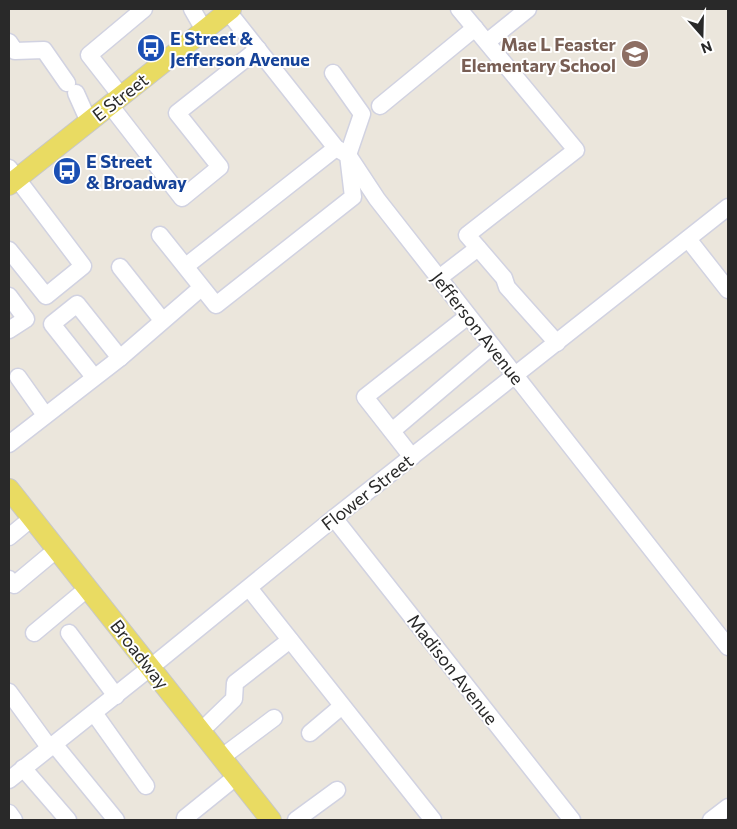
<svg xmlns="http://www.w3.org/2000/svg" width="737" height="829" viewBox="0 0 737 829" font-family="Commissioner,sans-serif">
<rect width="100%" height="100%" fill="#ebe6dc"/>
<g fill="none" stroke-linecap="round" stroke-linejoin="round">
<defs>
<g id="minor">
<path d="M192 9 204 30"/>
<path d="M226 9 336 148 348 155 377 199 728 647"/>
<path d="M459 9 576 150 467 235 504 278 507 287 557 343"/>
<path d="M9 42 15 51 44 50 67 83"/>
<path d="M487 42 528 9"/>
<path d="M76 93 89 122"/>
<path d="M121 96 89 55 144 9"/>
<path d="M110 105 182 198 220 167 177 113 258 49"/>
<path d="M380 106 475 28"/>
<path d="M9 168 83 266 46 296 9 250"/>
<path d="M160 235 216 305 353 197 348 155 362 114 333 73"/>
<path d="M688 239 728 290"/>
<path d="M186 266 336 148"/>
<path d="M120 267 162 320"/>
<path d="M439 278 478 248"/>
<path d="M9 296 26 319 9 330"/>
<path d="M18 377 45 415"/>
<path d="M94 377 52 324 77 304 120 358"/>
<path d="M392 431 492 346"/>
<path d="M9 444 120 358 201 288"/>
<path d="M412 457 365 397 468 316"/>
<path d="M334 518 572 820"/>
<path d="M9 537 32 518"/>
<path d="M9 579 14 585 56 550"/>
<path d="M249 588 433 820"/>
<path d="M34 633 88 588"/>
<path d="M69 633 116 696"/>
<path d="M9 692 49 747"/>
<path d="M94 713 146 786"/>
<path d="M201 731 234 699 235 683 290 640"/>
<path d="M310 733 342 706"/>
<path d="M54 744 116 820"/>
<path d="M222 757 274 718"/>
<path d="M23 768 68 820"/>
<path d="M9 780 151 667 334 518 728 207"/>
<path d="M9 813 14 820"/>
<path d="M185 818 237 776"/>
<path d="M296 820 337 790"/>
<path d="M711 820 728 807"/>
</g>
<g id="major">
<path d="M9 185 231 9"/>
<path d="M9 489 271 820"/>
</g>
</defs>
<!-- minor casing -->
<use href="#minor" stroke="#d1d2e1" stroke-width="19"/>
<!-- major casing -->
<use href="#major" stroke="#c7c7c7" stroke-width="22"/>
<!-- minor -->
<use href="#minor" stroke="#fff" stroke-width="16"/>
<!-- major -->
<use href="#major" stroke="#e9db62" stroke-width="20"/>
</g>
<!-- icons -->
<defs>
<symbol id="bus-disc" viewBox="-11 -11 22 22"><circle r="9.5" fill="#1a4fb4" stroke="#fff"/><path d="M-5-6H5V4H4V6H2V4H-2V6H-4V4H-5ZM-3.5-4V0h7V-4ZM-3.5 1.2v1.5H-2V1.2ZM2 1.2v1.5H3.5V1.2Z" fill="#fff"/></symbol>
<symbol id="school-disc" viewBox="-11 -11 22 22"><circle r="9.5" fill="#8d6e63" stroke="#fff"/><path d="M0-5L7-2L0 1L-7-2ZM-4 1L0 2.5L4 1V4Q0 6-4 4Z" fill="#fff"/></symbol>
</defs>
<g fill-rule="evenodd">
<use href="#bus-disc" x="135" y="32" width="32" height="32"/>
<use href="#school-disc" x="619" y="38" width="32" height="32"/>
<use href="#bus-disc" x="51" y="155" width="32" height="32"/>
</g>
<g text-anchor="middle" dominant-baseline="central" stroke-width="4" stroke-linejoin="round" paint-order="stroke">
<!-- transit labels -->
<g font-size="18" font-weight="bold" fill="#164399" stroke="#fff" text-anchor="start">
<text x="170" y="38">E Street &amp;<tspan x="170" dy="21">Jefferson Avenue</tspan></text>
<text x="86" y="161">E Street<tspan x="86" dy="21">&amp; Broadway</tspan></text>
</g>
<!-- education labels -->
<g font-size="18" font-weight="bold" fill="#785e54" stroke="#fff" text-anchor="end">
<text x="616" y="44">Mae L Feaster<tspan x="616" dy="21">Elementary School</tspan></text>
</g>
<!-- street labels -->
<g font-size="18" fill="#292929" stroke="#fff">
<text transform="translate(120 97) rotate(-38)">E Street</text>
<text transform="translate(478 328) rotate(52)">Jefferson Avenue</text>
<text transform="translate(367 492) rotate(-38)">Flower Street</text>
<text transform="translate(140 654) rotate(52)">Broadway</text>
<text transform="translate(453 669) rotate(52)">Madison Avenue</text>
</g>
</g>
<!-- border -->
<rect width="737" height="829" fill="none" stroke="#292929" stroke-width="20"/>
<!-- north arrow -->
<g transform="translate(702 35) rotate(160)" stroke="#ffffff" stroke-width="4" paint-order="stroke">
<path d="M0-4L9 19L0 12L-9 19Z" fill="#292929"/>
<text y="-8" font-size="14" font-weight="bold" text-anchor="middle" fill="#292929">N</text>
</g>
</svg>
